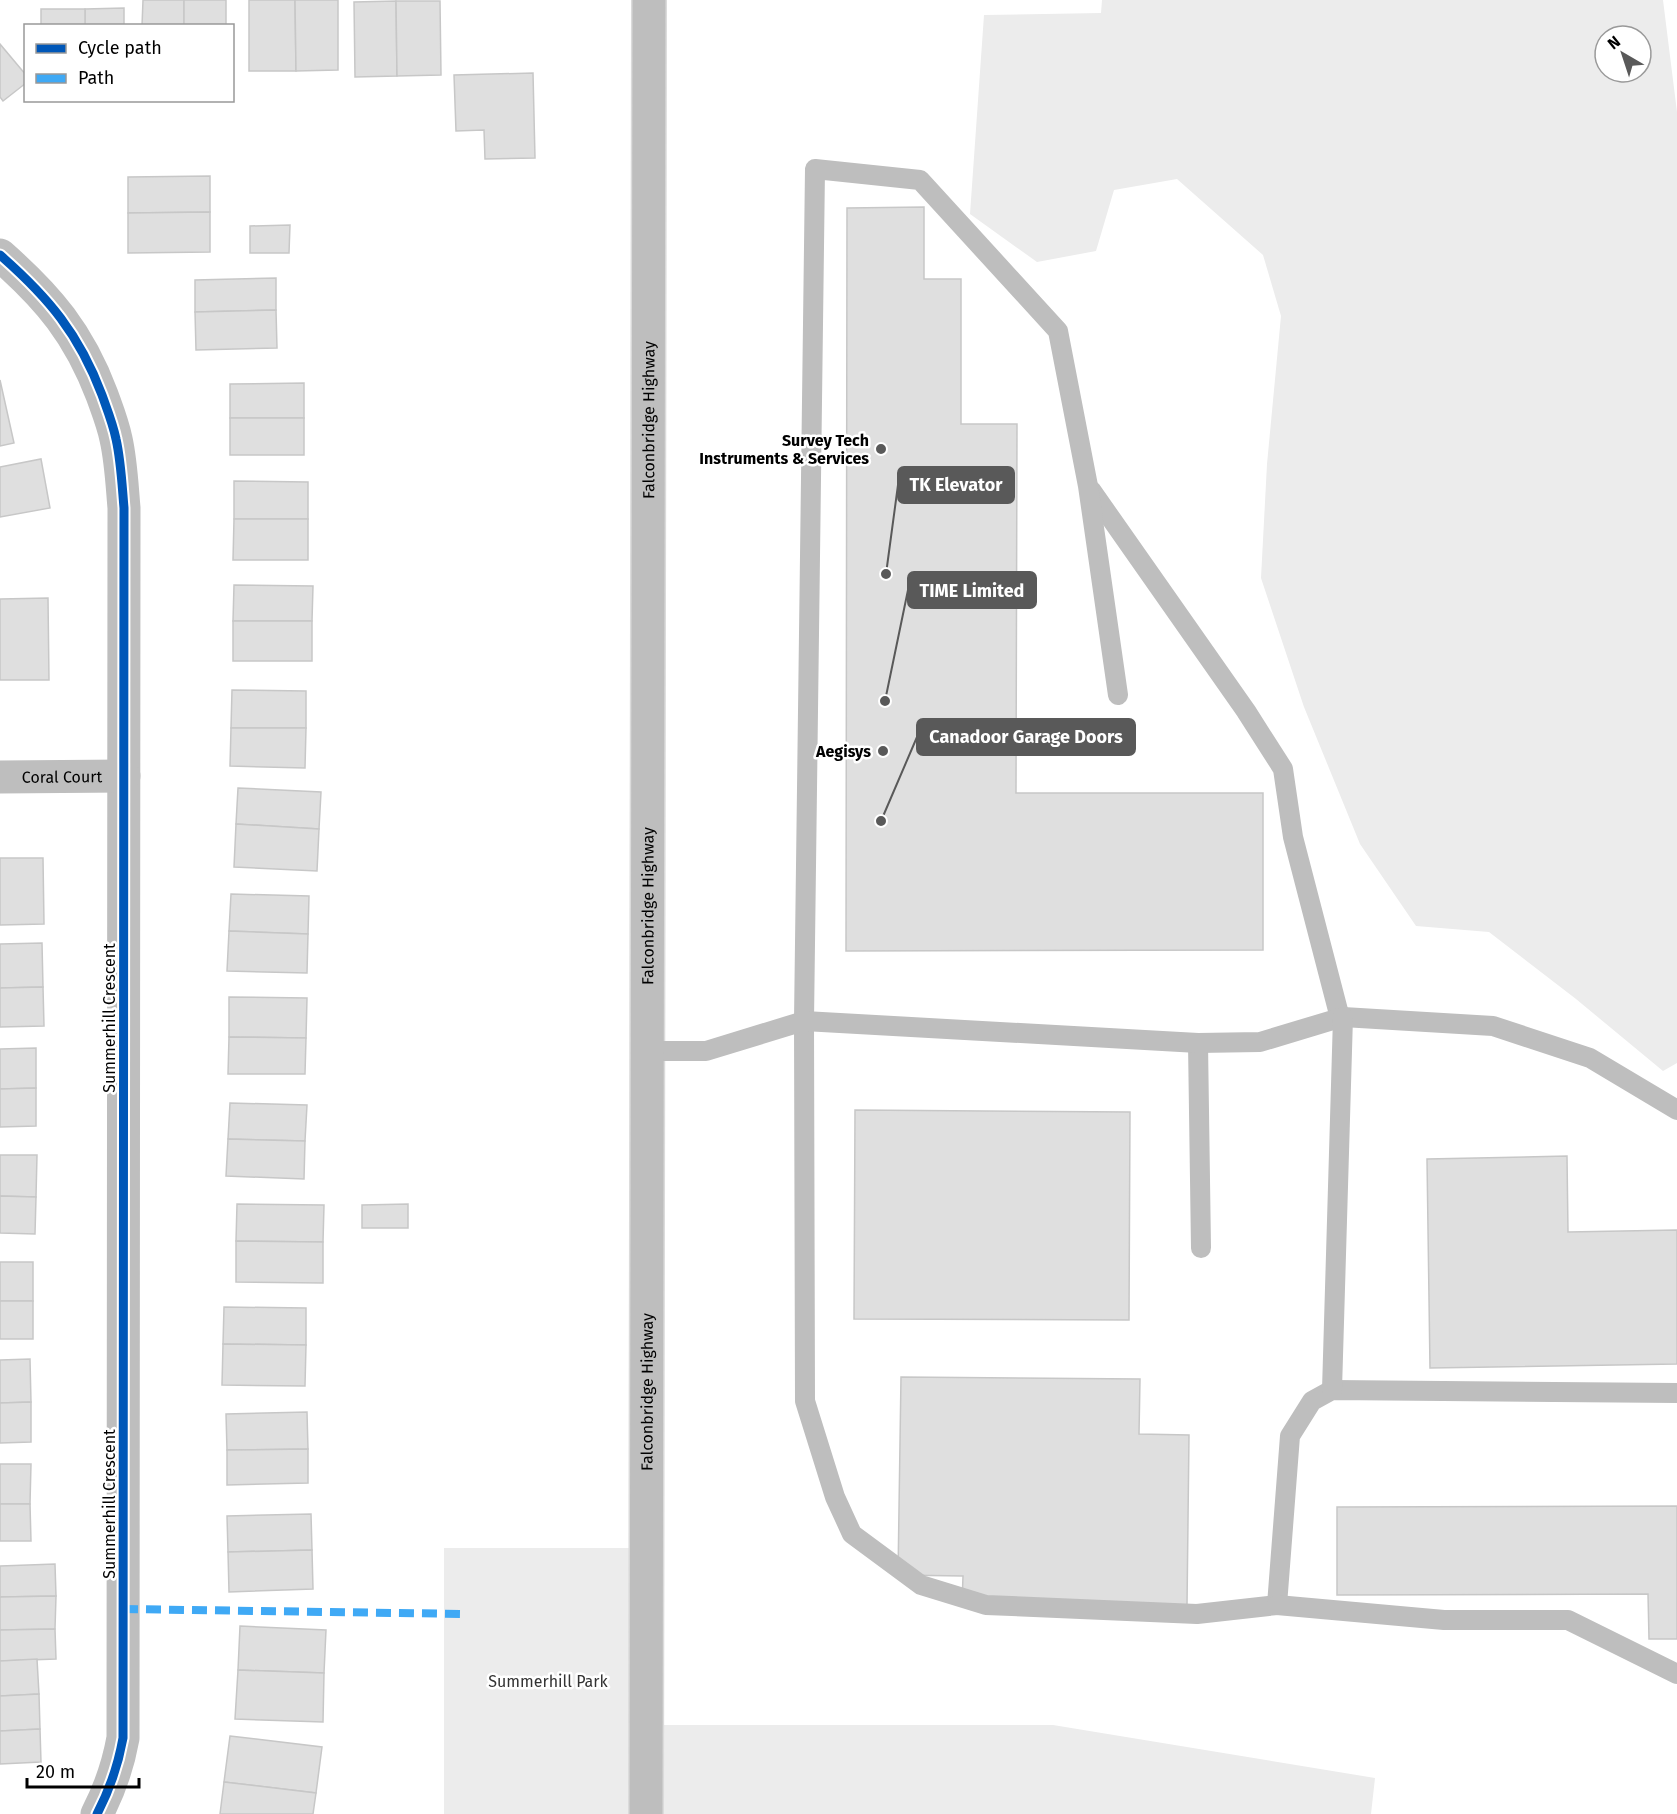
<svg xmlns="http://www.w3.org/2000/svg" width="1677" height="1814" viewBox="0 0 1677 1814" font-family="'Fira Sans',sans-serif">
<rect width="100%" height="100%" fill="#fff"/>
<!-- green -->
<g fill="#ececec" fill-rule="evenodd">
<path d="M1102 0H1663L1677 112V1063L1663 1071 1576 999 1489 932 1416 926 1360 844 1304 707 1261 578 1267 464 1281 316 1263 255 1177 179 1114 190 1096 251 1037 262 970 214 984 15 1101 13ZM1605 36H1641V72H1605Z"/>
<path d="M444 1548H651V1725H1053L1375 1778 1371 1814H444Z"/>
</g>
<!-- building -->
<g fill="#dfdfdf" stroke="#c7c7c7" stroke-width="1.5">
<path d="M143 0H184V26H142Z"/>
<rect x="184" y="0" width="42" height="26"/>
<path d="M249 0H295L296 71H249Z"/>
<path d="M295 0H338V70L296 71Z"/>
<path d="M396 1 397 76 355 77 354 2Z"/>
<path d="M396 1H440L441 75 397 76Z"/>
<path d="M124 8V26H85V9Z"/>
<rect x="41" y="9" width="44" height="17"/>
<path d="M0 44 26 75V83L3 101 0 97Z"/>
<path d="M533 73 535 158 485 159 484 130 456 131 454 75Z"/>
<path d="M210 176V212L128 213V177Z"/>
<path d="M924 207V279H961V424H1017L1016 793H1263V950L846 951 847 208Z"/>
<path d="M210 212V252L128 253V213Z"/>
<path d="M290 225 289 253H250V226Z"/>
<path d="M276 278V310L195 312V280Z"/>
<path d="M276 310 277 348 196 350 195 312Z"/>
<path d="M0 380 14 443 0 446Z"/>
<path d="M304 383V418H230V384Z"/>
<rect x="230" y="418" width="74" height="37"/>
<path d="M41 459 50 508 0 517V467Z"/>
<path d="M234 481 308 482V519H234Z"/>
<path d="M234 519H308V560H233Z"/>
<path d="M234 585 313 586 312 621H233Z"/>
<path d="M48 598 49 680H0V599Z"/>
<rect x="233" y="621" width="79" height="40"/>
<path d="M232 690 306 691V728H231Z"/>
<path d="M231 728H306L305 768 230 766Z"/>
<path d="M238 788 321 792 319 829 236 824Z"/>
<path d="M236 824 319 829 317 871 234 867Z"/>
<path d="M0 858H43L44 924 0 925Z"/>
<path d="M231 894 309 896 308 934 229 931Z"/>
<path d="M229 931 308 934 307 973 227 971Z"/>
<path d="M42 943 43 987 0 988V944Z"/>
<path d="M43 987 44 1026 0 1027V988Z"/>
<path d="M229 997 307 998 306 1038 229 1037Z"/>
<path d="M229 1037 306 1038 305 1074H228Z"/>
<path d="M36 1048V1088L0 1089V1049Z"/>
<path d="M36 1088V1126L0 1127V1089Z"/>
<path d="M230 1103 307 1105 305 1141 228 1139Z"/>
<path d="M855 1110 1130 1112 1129 1320 854 1319Z"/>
<path d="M228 1139 305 1141 304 1179 226 1176Z"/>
<path d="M0 1155H37L36 1197 0 1196Z"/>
<path d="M1567 1156 1568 1232 1677 1230V1364L1430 1368 1427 1159Z"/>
<path d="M0 1196 36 1197 35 1234 0 1233Z"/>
<path d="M237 1204 324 1205 323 1242 236 1241Z"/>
<path d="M408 1204V1228H362V1205Z"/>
<path d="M236 1241 323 1242V1283L236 1282Z"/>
<rect x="0" y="1262" width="33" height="39"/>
<rect x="0" y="1301" width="33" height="38"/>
<path d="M224 1307 306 1308V1345L223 1344Z"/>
<path d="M223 1344 306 1345 305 1386 222 1385Z"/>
<path d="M30 1359 31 1402 0 1403V1360Z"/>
<path d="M901 1377 1140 1379 1139 1434 1189 1435 1187 1606 962 1604 963 1576 898 1575Z"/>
<path d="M31 1402V1442L0 1443V1403Z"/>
<path d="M307 1412 308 1449 227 1450 226 1414Z"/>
<path d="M308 1449V1483L227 1485V1450Z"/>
<path d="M0 1464H31L30 1504H0Z"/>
<path d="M0 1504H30L31 1541H0Z"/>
<path d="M1677 1506V1639H1649L1648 1594 1337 1595V1507Z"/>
<path d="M311 1514 312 1550 228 1552 227 1516Z"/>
<path d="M312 1550 313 1589 229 1592 228 1552Z"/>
<path d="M55 1564 56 1596 0 1597V1566Z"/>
<path d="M56 1596 55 1629 0 1630V1597Z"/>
<path d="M240 1626 326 1630 324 1673 238 1670Z"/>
<path d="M55 1629 56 1659 0 1661V1630Z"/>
<path d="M37 1659 39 1694 0 1696V1661Z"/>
<path d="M238 1670 324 1673 323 1722 235 1719Z"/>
<path d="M39 1694 40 1729 0 1731V1696Z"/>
<path d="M40 1729 41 1762 0 1764V1731Z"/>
<path d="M230 1736 322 1747 316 1793 224 1782Z"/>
<path d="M224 1782 316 1793 313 1814H220Z"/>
</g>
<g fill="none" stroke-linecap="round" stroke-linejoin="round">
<defs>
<g id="primary">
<path id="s2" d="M646 1814 649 0"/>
</g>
</defs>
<!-- primary casing -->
<use href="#primary" stroke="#dbdbdb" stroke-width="36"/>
<!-- service -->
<g stroke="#bebebe" stroke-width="20">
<path d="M1091 490 1246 711 1283 769 1293 837 1340 1018"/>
<path d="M1118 695 1088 486 1058 331 920 180 815 169 804 1021 805 1401 835 1497 852 1534 921 1585 986 1605 1197 1614 1277 1605 1290 1436 1312 1401 1332 1390 1677 1393"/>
<path d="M1198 1043 1201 1248"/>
<path d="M648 1051H706L804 1021 1198 1043 1260 1042 1343 1017 1493 1026 1590 1058 1677 1110"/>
<path d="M1332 1390 1343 1017"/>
<path d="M1277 1605 1444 1620H1568L1677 1674"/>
</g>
<!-- minor -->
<g stroke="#bebebe" stroke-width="33">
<path d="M0 255C49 298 79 334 102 395 107 409 113 424 116 439 121 461 122 485 124 508L123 1738C118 1766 110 1789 97 1814"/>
<path id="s1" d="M0 777 124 776"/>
</g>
<!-- primary -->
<use href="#primary" stroke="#bebebe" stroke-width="33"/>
<!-- quiet -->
<path stroke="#3fa9f5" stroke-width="8" stroke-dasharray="15 8" stroke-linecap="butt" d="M123 1609 466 1614"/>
<defs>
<path id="cycleway" d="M0 255C49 298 79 334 102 395 107 409 113 424 116 439 121 461 122 485 124 508L123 1738C118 1766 110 1789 97 1814"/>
</defs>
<!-- cycleway casing -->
<use href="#cycleway" stroke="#fff" stroke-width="13"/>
<!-- cycleway -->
<use href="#cycleway" stroke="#0057b8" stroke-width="9"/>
</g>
<!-- markers -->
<g fill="#595959" stroke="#fff" stroke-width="2">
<circle cx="881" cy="449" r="6"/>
<circle cx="883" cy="751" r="6"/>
</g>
<g text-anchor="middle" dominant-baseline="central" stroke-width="5" stroke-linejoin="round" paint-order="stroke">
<!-- street labels -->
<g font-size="16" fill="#000" stroke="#fff">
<text stroke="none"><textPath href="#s2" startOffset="1394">Falconbridge Highway</textPath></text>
<text stroke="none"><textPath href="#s1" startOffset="62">Coral Court</textPath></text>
<text stroke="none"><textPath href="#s2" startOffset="908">Falconbridge Highway</textPath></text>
<text transform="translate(109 1018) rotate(-90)">Summerhill Crescent</text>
<text stroke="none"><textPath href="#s2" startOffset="422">Falconbridge Highway</textPath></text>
<text transform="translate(109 1504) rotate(-90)">Summerhill Crescent</text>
</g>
<!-- poi labels -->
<g font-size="16" font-weight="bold" fill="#000" stroke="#fff" text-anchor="end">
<text x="869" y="440">Survey Tech<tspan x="869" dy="18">Instruments &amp; Services</tspan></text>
<text x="871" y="751">Aegisys</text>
</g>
<!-- park labels -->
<g font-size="16" fill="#333" stroke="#fff">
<text x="548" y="1681">Summerhill Park</text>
</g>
</g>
<!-- callouts -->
<path fill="none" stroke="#595959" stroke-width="2" d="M886 574L898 485M885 701L908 590M881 821L917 737"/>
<g fill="#595959" stroke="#fff" stroke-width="2">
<circle cx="886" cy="574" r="6"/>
<circle cx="885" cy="701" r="6"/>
<circle cx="881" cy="821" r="6"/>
</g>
<g fill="#595959" stroke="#595959" stroke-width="2">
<rect x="898" y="467" width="116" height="36" rx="6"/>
<rect x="908" y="572" width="128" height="36" rx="6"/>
<rect x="917" y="719" width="218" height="36" rx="6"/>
</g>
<g font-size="18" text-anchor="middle" font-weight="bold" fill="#fff">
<text x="956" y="491">TK Elevator</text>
<text x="972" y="597">TIME Limited</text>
<text x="1026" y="743">Canadoor Garage Doors</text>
</g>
<!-- legend -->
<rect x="24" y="24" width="210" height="78" fill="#ffffff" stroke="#999999" stroke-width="1.5"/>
<rect x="36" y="44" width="30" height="9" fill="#0057b8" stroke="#999999" stroke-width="1.5"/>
<text x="78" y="54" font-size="18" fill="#000000">Cycle path</text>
<rect x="36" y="74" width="30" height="9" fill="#3fa9f5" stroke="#999999" stroke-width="1.5"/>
<text x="78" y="84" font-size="18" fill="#000000">Path</text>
<!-- north arrow -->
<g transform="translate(1623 54) rotate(321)"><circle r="28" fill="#ffffff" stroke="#999999" stroke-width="1.5"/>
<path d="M0-4.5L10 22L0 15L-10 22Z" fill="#595959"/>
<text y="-9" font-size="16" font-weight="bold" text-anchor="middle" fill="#000000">N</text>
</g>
<!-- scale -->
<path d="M27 1778v9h112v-9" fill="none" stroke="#000000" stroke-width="3"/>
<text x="36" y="1778" font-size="18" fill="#000000" stroke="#ffffff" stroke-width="4.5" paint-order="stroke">20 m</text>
</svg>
